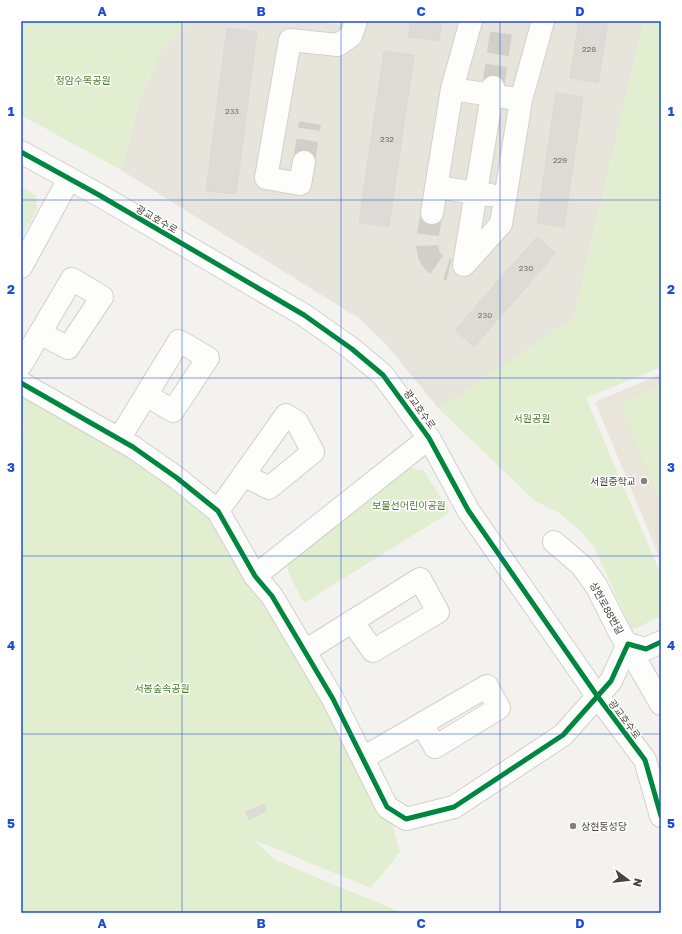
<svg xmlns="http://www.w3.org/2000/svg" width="682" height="934" viewBox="0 0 682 934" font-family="'Golos Text','Noto Sans KR',sans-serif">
<rect width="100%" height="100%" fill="#f4f2ee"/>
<!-- residential -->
<path fill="#e7e4dc" d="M191 21H309L344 25 345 21H644L573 319 439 409 385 343 360 319 121 170 140 98 161 51Z"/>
<!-- education -->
<path fill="#eae5da" d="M661 374V561L595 402Z"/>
<!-- green -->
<g fill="#e1eecf">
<path d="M21 21H191L161 51 140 98 121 170 21 115Z"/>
<path d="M644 21H661V367L586 398 661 575V616L632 630 594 547 580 530 559 513 535 501 439 409 573 318Z"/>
<path d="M21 186 36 196 37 210 21 238Z"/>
<path d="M21 382 218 511 387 807 400 852 371 888 254 840 275 860 403 913H21V462L24 427 21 425Z"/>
<path d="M661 385V503L619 403Z"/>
<path d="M411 468 424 471 450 512 304 603 288 572V560Z"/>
</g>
<!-- building -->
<g fill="#dedbd6" stroke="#dcd9d4">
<path d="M411 21H442L439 41 408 37Z"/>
<path d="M579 21H608L598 83 570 78Z"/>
<path d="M227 28 257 32 236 194 206 191Z"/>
<path d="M384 51 414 55 389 227 359 222Z"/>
<path d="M556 93 583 97 564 227 537 223Z"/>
<path d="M537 237 556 253 515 300 496 283Z"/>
<path d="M496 283 515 300 474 347 455 330Z"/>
<path d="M264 804 266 811 249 820 246 812Z"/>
</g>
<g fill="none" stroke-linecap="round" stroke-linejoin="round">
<!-- minor-tunnel -->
<g stroke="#d2cfca" stroke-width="22" stroke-dasharray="22 11" stroke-linecap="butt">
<path d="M493 87 501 33"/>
<path d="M304 162 310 123"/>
<path d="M432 213C428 237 418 262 449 270"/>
</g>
<defs>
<g id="minor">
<path d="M452 89 492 95 493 87"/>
<path d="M521 100 492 95 464 265 501 224 521 100 543 21"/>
<path d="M21 152 99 195 304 315 352 349 383 375 429 438 468 510 598 697 645 760 661 816"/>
<path d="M304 162 300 184 266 178 290 40 338 45 351 36 356 21"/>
<path d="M436 187 490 195"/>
<path d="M432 213 452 89 471 21"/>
<path d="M21 267 69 179"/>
<path d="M21 365 72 279 102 297 68 348 40 333"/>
<path d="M21 383 133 447 177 478 218 511 255 576 272 596 333 699 387 807 406 819 454 807 563 735 611 681 628 644 646 649 661 642"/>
<path d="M119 439 179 341 208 358 173 411 146 395"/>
<path d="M218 511 286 415 297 422 313 452 269 488 244 475"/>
<path d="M554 542 582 566 597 587 619 631 661 704"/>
<path d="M255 576 429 438"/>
<path d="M305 651 420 579 438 612 373 651 352 621"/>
<path d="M363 758 487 686 499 708 435 747 422 724"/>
</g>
</defs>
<!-- minor casing -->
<use href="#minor" stroke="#d2d0cb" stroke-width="24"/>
<!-- minor -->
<use href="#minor" stroke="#fdfdfc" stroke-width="22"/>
<defs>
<g id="cycleway">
<path d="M21 152 99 195 304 315 352 349 383 375 429 438 468 510 598 697 645 760 661 816"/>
<path d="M21 383 133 447 177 478 218 511 255 576 272 596 333 699 387 807 406 819 454 807 563 735 611 681 628 644 646 649 661 642"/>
</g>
</defs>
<!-- cycleway casing -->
<use href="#cycleway" stroke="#fff" stroke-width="8"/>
<!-- cycleway -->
<use href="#cycleway" stroke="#00873e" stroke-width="5"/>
</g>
<!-- grid -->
<path fill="none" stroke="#1d4ed8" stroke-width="1" stroke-opacity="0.55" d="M182 21V913M341 21V913M500 21V913M21 200H661M21 378H661M21 556H661M21 734H661"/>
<!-- markers -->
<g fill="#868178" stroke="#fff" stroke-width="1.5">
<circle cx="644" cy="481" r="4"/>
<circle cx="573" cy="826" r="4"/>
</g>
<g text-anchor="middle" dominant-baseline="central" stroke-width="3" stroke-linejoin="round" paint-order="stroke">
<!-- number labels -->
<g font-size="8" fill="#706a61">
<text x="589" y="49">228</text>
<text x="232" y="111">233</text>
<text x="387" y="139">232</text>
<text x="560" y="160">229</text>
<text x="526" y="268">230</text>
<text x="485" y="315">230</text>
</g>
<!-- park labels -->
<g font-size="10" fill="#4a7f2a" stroke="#fff">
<text x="83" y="80">정암수목공원</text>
<text x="532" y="418">서원공원</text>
<text x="409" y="505">보물선어린이공원</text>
<text x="162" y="688">서봉숲속공원</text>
</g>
<!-- street labels -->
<g font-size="10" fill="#4b4439" stroke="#fff">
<text transform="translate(157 219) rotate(30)">광교호수로</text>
<text transform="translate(420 409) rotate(54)">광교호수로</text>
<text transform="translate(607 608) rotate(61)">상현로88번길</text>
<text transform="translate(625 719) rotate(53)">광교호수로</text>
</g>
<!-- poi labels -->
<g font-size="10" fill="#4b4439" stroke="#fff" text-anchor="end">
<text x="636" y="481">서원중학교</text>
<text x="581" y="826" text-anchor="start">상현동성당</text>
</g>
</g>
<!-- border -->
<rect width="682" height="934" fill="none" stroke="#ffffff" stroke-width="44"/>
<!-- north arrow -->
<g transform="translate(628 880) rotate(105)" stroke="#ffffff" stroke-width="3" paint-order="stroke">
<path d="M0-3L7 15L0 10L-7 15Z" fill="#4b4439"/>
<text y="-6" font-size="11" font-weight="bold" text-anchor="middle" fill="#4b4439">N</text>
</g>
<rect x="22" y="22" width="638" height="890" fill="none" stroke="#1d4ed8" stroke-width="1.5"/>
<g font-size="13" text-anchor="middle" font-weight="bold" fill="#1d4ed8">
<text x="102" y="16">A</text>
<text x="261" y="16">B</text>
<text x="421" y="16">C</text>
<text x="580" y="16">D</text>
<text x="11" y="116">1</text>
<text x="671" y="116">1</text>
<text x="11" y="294">2</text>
<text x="671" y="294">2</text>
<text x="11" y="472">3</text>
<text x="671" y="472">3</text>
<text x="11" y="650">4</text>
<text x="671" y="650">4</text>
<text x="11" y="828">5</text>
<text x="671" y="828">5</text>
<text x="102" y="928">A</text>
<text x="261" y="928">B</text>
<text x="421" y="928">C</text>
<text x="580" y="928">D</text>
</g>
</svg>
